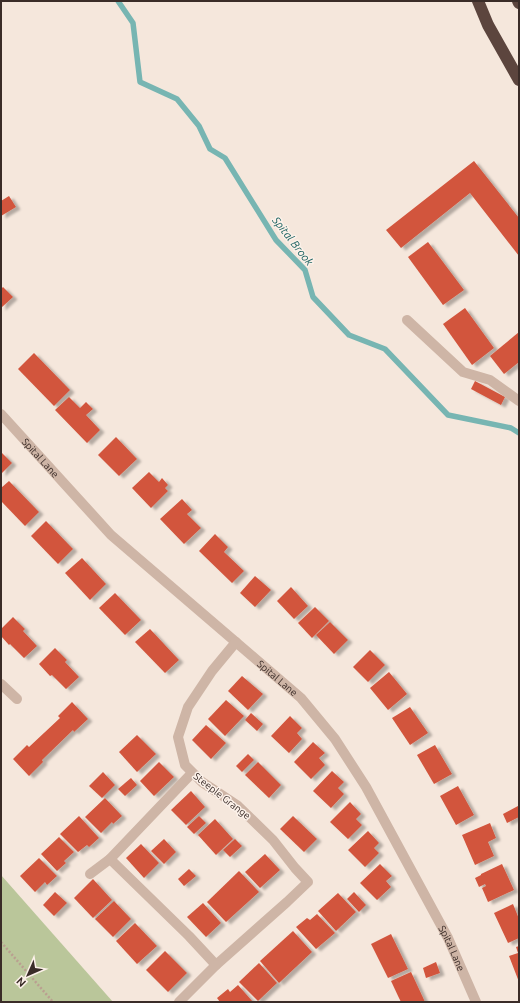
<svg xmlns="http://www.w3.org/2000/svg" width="520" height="1003" viewBox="0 0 520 1003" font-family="Ubuntu,sans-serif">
<defs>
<filter id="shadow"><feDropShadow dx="4.5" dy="2.5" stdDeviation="1" flood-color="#0004"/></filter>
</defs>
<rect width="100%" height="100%" fill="#f5e7dc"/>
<!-- green -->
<path fill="#bac69a" d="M1 875 113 1002H1Z"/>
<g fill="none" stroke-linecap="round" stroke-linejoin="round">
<!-- stream -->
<path stroke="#77b5b2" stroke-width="5.5" d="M118 1 133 23 140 82 177 99 199 126 210 149 225 158 276 240 305 270 313 297 349 335 385 349 448 415 511 428 519 433"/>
</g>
<!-- building -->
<g fill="#d2543c" filter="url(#shadow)">
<path d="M474 161 519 218V256L470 193 401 248 386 230Z"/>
<path d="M9 196 16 207 1 216V201Z"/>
<path d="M428 242 464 290 443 305 408 257Z"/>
<path d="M3 287 13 297 1 308V289Z"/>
<path d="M465 308 494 348 472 365 443 324Z"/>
<path d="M519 332V362L504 374 490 356Z"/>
<path d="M34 353 70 390 54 406 18 369Z"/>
<path d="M475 381 505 397 501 405 471 389Z"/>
<path d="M69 397 80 408 86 402 93 409 86 415 100 430 87 443 55 410Z"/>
<path d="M116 437 137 459 119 476 98 455Z"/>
<path d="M1 452 12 463 1 474Z"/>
<path d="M149 472 159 482 162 478 168 485 165 488 168 491 151 508 132 488Z"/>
<path d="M9 481 39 512 25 526 1 501V488Z"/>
<path d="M182 499 192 510 187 514 201 528 184 544 160 519Z"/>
<path d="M46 521 73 549 58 564 31 536Z"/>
<path d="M215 534 228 547 224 552 244 571 232 583 199 551Z"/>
<path d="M82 558 106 584 90 600 65 573Z"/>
<path d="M255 576 271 590 255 607 240 593Z"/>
<path d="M291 587 308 606 294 619 277 601Z"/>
<path d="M115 593 141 620 125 635 99 608Z"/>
<path d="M315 607 329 621 312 638 298 623Z"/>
<path d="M13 617 25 629 23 631 37 646 24 658 10 644 9 645 1 636V629Z"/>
<path d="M330 622 348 640 334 654 316 635Z"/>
<path d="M150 629 179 660 165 673 135 642Z"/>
<path d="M55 648 67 660 65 662 79 677 66 689 52 675 50 676 39 664Z"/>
<path d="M370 650 385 665 368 682 353 667Z"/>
<path d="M389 672 407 694 388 710 370 688Z"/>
<path d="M242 676 263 694 248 710 228 691Z"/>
<path d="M226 700 244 716 225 736 208 719Z"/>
<path d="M72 702 88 719 74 732 73 730 42 760 43 762 29 776 13 759 27 745 29 747 60 718 58 716Z"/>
<path d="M410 707 428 733 410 745 392 718Z"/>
<path d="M251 713 263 724 257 731 245 720Z"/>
<path d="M290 716 302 728 297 733 302 739 289 753 271 736Z"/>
<path d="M206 725 226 743 211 759 192 740Z"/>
<path d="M137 735 156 754 137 772 119 752Z"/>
<path d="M313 742 325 753 319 758 325 765 311 779 294 762Z"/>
<path d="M435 745 452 774 434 784 417 755Z"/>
<path d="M248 754 254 760 242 772 236 766Z"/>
<path d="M159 762 174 777 154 796 140 781Z"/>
<path d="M258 762 281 785 269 798 245 775Z"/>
<path d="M332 771 344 782 338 788 344 794 331 808 313 791Z"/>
<path d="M103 772 115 785 102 798 89 786Z"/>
<path d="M131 778 137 785 125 796 118 789Z"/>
<path d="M458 786 474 815 456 825 440 796Z"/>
<path d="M191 791 205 807 186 825 171 810Z"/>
<path d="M105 798 122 816 113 824 112 822 101 833 85 817Z"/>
<path d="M350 802 361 814 356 819 362 825 348 839 330 822Z"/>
<path d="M518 806 519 817 507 823 503 814Z"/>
<path d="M79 816 99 838 89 847 87 845 78 852 60 834Z"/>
<path d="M199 816 206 823 194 834 187 827Z"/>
<path d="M293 816 317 839 304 852 280 829Z"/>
<path d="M215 819 233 839 216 855 198 835Z"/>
<path d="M490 823 496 838 488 842 494 856 475 865 462 835Z"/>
<path d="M368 831 379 843 374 848 379 853 365 867 348 850Z"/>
<path d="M59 837 74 852 64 861 66 863 57 871 41 854Z"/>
<path d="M164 839 176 852 164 864 151 851Z"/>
<path d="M235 839 242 846 230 857 223 850Z"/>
<path d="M141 844 159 863 144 878 126 858Z"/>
<path d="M265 854 280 870 260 888 245 872Z"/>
<path d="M39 858 57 876 47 885 45 882 35 892 20 876Z"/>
<path d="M380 864 392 876 386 881 391 887 377 900 360 883Z"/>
<path d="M502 864 514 890 488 902 482 888 486 886 485 884 479 887 475 878 481 875V874Z"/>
<path d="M189 869 196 876 184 886 178 879Z"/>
<path d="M239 871 259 892 226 922 207 902Z"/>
<path d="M93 879 112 900 93 918 74 898Z"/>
<path d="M55 892 67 903 54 916 43 905Z"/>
<path d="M354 892 366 905 359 912 347 899Z"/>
<path d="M338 893 356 912 336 931 318 911Z"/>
<path d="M114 901 131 919 113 937 95 919Z"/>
<path d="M203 903 221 923 206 937 187 917Z"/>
<path d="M513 904 519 919V938L508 943 494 913Z"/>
<path d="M317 914 335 933 316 949 296 927 307 918 310 920Z"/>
<path d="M135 923 157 946 137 964 116 941Z"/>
<path d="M293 931 312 952 279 983 260 961Z"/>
<path d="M391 934 408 969 388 978 371 944Z"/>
<path d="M519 946V982L509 956 518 953 516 947Z"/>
<path d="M165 951 187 973 168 992 146 970Z"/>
<path d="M436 962 440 973 426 978 423 968Z"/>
<path d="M259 963 277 983 258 1001 239 982Z"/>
<path d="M411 972 419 989 425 1002H401L399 998 391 981Z"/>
<path d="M238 985 253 1002H220L217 998 228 989 230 992Z"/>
</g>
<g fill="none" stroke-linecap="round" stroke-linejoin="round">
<!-- path -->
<path stroke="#ba9f90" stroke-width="2.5" stroke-dasharray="2 2" stroke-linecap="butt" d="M1 942 53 1002"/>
<!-- minor -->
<g stroke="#ceb5a6" stroke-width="10">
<path d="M407 320 463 372 490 380 519 401"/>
<path id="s1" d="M1 414 111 535 301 698 335 739 366 787 448 938 476 1002"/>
<path d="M1 684 17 699"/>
<path d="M110 859 189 936 216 965 287 902 308 882 295 868 273 840 238 806 202 782 185 765 178 737 188 707 212 671 236 642"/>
<path d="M90 874 110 859 192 773"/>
<path d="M179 1002 216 965"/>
</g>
<!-- highway -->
<g stroke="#5c453e" stroke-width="12">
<path d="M478 1 488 25 519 80"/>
<path d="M518 1 519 3"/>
</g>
</g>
<g text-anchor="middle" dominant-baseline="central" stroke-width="3" stroke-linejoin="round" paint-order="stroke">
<!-- street labels -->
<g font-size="10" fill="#3a2c28" stroke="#fcf1e9">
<text stroke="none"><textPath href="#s1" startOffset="59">Spital Lane</textPath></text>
<text stroke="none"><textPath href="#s1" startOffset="383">Spital Lane</textPath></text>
<text transform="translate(222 796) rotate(38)">Steeple Grange</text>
<text stroke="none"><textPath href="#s1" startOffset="707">Spital Lane</textPath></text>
</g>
<!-- water labels -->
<g font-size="11" font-style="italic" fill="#18605f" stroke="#fcf1e9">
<text transform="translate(293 241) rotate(52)">Spital Brook</text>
</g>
</g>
<!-- border -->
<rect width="520" height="1003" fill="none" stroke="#3a2c28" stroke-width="4"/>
<!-- north arrow -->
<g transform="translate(28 975) rotate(225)" stroke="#fcf1e9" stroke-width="3" paint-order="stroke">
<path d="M0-3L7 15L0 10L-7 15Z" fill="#3a2c28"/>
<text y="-6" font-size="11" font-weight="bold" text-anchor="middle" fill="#3a2c28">N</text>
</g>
</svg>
